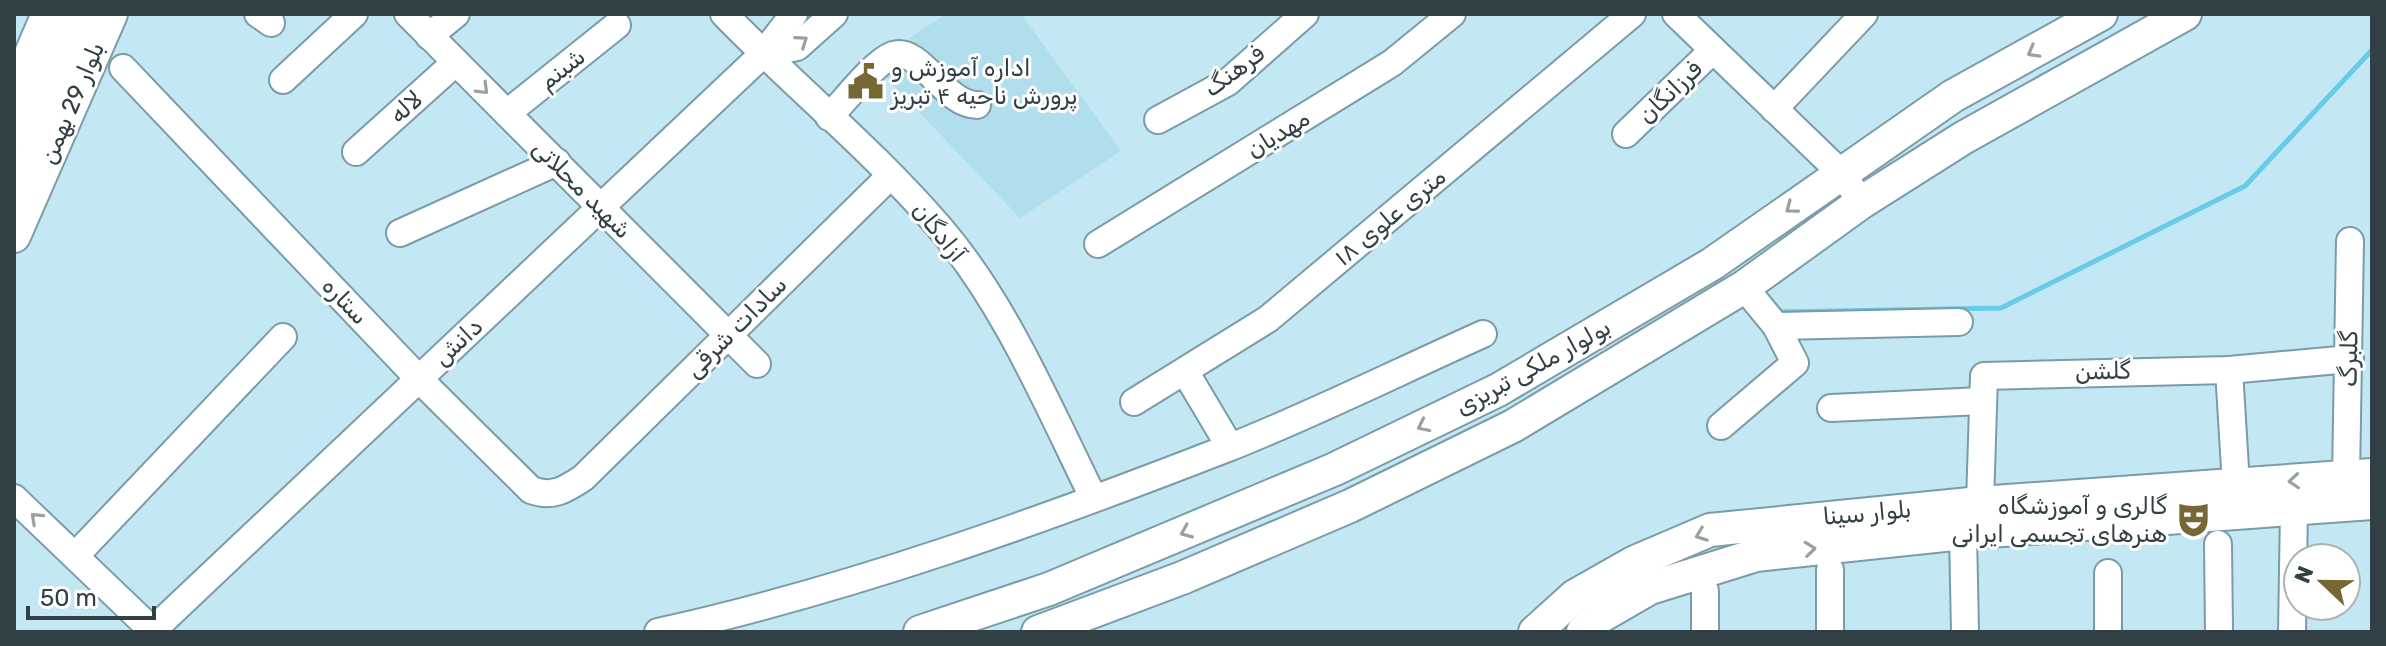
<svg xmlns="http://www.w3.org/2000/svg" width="2386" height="646" viewBox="0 0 2386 646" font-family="Rubik,Cairo,sans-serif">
<rect width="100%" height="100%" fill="#c3e8f4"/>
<!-- built -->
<path fill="#b0deed" d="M946 14H1021L1121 151 1020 218 872 63Z"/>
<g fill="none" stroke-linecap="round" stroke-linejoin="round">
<!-- stream -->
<path stroke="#67cbe9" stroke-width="5" d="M1780 312 2001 308 2245 186 2372 50"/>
<defs>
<g id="minor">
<path d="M258 14 271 23"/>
<path d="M408 14 757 364"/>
<path d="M724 14C794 86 874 151 940 228 1005 303 1049 408 1093 497"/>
<path d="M1676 14 1840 172 1862 202"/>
<path d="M429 36 456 14"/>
<path d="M763 54 797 47 834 14"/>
<path d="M123 68 419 379 531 490C552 498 565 490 583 478L890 176"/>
<path d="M283 80 354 14"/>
<path d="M1774 109 1864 14"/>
<path d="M507 113 617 25"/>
<path d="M829 117C844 102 874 62 893 55 921 46 944 105 977 105"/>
<path d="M1158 120 1228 82 1305 14"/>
<path d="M1626 134 1713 50"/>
<path d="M14 138 68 14"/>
<path d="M356 152 456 62"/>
<path d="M14 189 89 14"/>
<path d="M400 233 557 162"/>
<path d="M1098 244 1392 63 1452 14"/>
<path d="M1776 326 1959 322"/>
<path d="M2229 370 2236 485"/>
<path d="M1186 373 1230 447"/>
<path d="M1134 402 1268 319 1632 14"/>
<path d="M1831 408 1982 401"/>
<path d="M1721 426 1795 363 1776 326 1744 287"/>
<path d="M2346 477 2350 241"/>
<path d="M14 498 154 632"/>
<path d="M1980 503 1984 376 2229 370 2350 359"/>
<path d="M1963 533 1965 632"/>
<path d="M2218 544 2219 632"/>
<path d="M76 555 283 337"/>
<path d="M1830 570V632"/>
<path d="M153 630 763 54 794 14"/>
<path d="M658 632C852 589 1043 520 1228 448 1314 414 1398 372 1483 334"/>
<path d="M1705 632V591"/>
<path d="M2108 632V573"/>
<path d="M2292 632 2294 509"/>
</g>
<g id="major">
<path d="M14 93 48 14"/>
<path d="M14 236 111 14"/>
<path d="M920 632 1049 589 1335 469 1498 390 1712 264 1953 96 2101 14"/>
<path d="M1038 632 1182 578 1350 506 1513 426 1744 287 1862 202 1963 138 2185 14"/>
<path d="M1535 632 1575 596 1635 562 1710 530 1980 503 2372 475"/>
<path d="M1583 632 1598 618 1650 588 1756 555 1963 533 2372 503"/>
</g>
</defs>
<!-- minor casing -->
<use href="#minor" stroke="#799ca8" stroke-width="30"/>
<!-- major casing -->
<use href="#major" stroke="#799ca8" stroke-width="36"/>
<!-- minor -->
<use href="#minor" stroke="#fff" stroke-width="26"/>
<!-- major -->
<use href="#major" stroke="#fff" stroke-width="32"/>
</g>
<!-- one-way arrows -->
<defs><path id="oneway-chevron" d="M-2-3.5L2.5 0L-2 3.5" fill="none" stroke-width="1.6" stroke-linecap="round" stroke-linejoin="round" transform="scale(2)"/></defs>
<g stroke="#98a0a2">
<use href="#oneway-chevron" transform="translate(802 41) rotate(-35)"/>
<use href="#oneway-chevron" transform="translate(2033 52) rotate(151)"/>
<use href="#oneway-chevron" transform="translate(483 89) rotate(45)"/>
<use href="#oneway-chevron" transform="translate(1791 208) rotate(143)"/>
<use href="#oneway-chevron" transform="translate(1423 426) rotate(154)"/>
<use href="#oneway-chevron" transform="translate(2294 481) rotate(176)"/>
<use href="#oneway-chevron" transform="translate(36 518) rotate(-137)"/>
<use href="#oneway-chevron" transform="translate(1186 532) rotate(157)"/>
<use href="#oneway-chevron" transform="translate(1701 535) rotate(159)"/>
<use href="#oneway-chevron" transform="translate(1810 549) rotate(-6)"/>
</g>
<!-- icons -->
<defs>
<symbol id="civic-bare" viewBox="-9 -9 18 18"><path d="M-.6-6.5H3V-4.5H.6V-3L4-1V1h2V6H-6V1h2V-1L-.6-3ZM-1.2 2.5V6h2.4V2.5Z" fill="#756835" stroke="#fff" stroke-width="2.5" paint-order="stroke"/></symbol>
<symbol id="theatre-bare" viewBox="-9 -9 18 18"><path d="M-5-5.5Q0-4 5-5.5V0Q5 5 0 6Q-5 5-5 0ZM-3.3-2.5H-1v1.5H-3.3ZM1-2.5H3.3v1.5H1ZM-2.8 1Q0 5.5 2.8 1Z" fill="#756835" stroke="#fff" stroke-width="2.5" paint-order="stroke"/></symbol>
</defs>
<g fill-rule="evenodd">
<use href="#civic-bare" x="840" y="56" width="51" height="51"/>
<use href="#theatre-bare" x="2168" y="494" width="51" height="51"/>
</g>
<g text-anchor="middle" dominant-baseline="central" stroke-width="6" stroke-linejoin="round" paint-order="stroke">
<!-- poi labels -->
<g font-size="24" fill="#314044" stroke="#fff" text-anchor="start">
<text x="891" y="68">اداره آموزش و<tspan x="891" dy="28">پرورش ناحیه ۴ تبریز</tspan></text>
<text x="2167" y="506" text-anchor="end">گالری و آموزشگاه<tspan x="2167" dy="28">هنرهای تجسمی ایرانی</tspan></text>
</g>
<!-- street labels -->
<g font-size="24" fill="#314044" stroke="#fff">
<text transform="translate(562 69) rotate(-38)">شبنم</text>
<text transform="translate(1234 71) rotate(-37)">فرهنگ</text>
<text transform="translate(1670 92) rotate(-44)">فرزانگان</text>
<text transform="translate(72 103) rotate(-67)">بلوار 29 بهمن</text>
<text transform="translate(406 107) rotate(-42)">لاله</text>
<text transform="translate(1278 134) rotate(-32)">مهدیان</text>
<text transform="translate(582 189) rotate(45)">شهید محلاتی</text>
<text transform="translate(1390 217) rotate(-40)">۱۸ متری علوی</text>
<text transform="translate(939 232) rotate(51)">آزادگان</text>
<text transform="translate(345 301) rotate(46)">ستاره</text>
<text transform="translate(736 327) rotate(-45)">سادات شرقی</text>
<text transform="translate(458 342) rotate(-43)">دانش</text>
<text transform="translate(2349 359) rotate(-89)">گلبرگ</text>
<text transform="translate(1533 367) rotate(-29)">بولوار ملکی تبریزی</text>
<text transform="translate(2103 371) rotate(-1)">گلشن</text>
<text transform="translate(1867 513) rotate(-5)">بلوار سینا</text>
</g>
</g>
<!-- border -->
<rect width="2386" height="646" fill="none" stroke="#314044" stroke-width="32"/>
<!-- north arrow -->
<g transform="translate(2322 582) rotate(292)"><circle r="38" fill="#ffffff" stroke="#adb3b4" stroke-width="2"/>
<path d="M0-6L14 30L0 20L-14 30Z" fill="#756835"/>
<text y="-12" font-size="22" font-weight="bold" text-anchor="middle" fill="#314044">N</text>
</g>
<!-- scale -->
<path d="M28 606v12h126v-12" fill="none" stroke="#314044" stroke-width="4"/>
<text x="40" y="606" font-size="24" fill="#314044" stroke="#ffffff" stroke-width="6" paint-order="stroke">50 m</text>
</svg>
